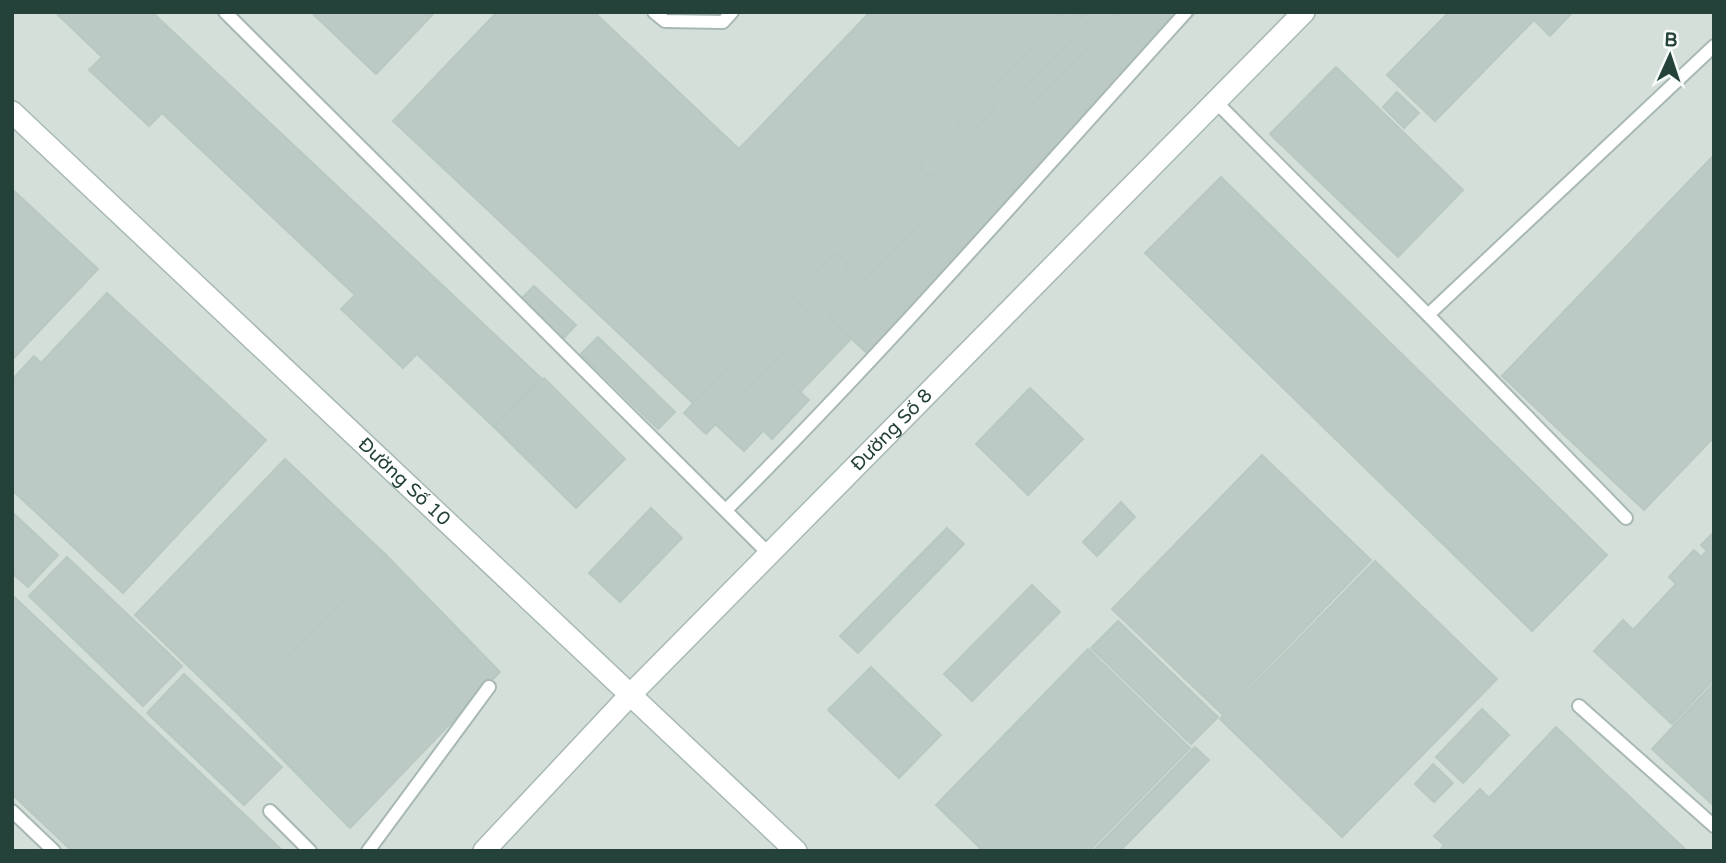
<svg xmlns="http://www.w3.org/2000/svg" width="1726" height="863" viewBox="0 0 1726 863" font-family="'Varela Round',sans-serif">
<rect width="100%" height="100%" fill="#e6efeb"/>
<!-- built -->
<rect fill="#d4dfda" x="12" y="12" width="1702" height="839"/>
<!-- building -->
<g fill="#bbcac4" stroke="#b8c9c2" stroke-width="2">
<path d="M55 12H152L541 378 494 427 417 354 403 368 341 309 355 295 162 113 149 126 89 70 102 57Z"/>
<path d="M311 12H435L376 74Z"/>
<path d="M497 12H594L739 149 870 12H1163L744 451 393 121Z"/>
<path d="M1065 12H1077L1088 22 1011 103 994 87Z"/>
<path d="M1121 12H1196L869 355 829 318Z"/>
<path d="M1449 12H1569L1571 14 1550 36 1534 20 1435 121 1387 75Z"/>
<path d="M1336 67 1463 190 1398 257 1270 134Z"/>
<path d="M1397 92 1419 113 1404 128 1383 107Z"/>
<path d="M983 100 994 110 968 138 957 127Z"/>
<path d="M943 140 955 152 931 177 919 166Z"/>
<path d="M1714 155V437L1644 510 1502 376Z"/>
<path d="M1221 177 1607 555 1532 631 1145 253Z"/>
<path d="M12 189 98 269 12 360Z"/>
<path d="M836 253 849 266 807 310 793 297Z"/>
<path d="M534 286 576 325 561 341 519 301Z"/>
<path d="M107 293 266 440 123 593 12 490V380L34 356 41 363Z"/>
<path d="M761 332 783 352 706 434 684 413Z"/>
<path d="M598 337 675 412 658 429 581 354Z"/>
<path d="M544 378 625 459 576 508 494 427Z"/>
<path d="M786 379 809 400 772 439 749 417Z"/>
<path d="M1030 388 1083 439 1028 495 976 444Z"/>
<path d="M1262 455 1371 560 1222 714 1112 609Z"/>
<path d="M285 459 386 555 236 712 135 615Z"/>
<path d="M1121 502 1135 517 1097 556 1083 542Z"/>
<path d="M651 508 682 538 620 602 589 573Z"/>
<path d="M12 512 58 555 28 587 12 573Z"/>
<path d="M947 528 964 544 858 653 840 636Z"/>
<path d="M1714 532V679L1672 724 1594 651 1623 620 1633 630 1676 584 1669 577 1694 550 1701 557 1707 551 1701 545Z"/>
<path d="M386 555 500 672 350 828 236 712Z"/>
<path d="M67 557 182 666 143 706 29 596Z"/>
<path d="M1375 561 1497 679 1342 837 1220 719Z"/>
<path d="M1032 585 1060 612 972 701 944 674Z"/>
<path d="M12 595 283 851H72L12 794Z"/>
<path d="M1118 621 1218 717 1191 744 1091 648Z"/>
<path d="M1088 649 1190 748 1089 851H983L936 805Z"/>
<path d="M871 667 941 735 899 778 828 710Z"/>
<path d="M184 674 282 767 244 805 147 713Z"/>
<path d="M1714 683V806L1652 749Z"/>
<path d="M1482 709 1509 735 1463 783 1436 757Z"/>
<path d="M1556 727 1687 851H1439L1444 845 1434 836 1480 789 1489 798Z"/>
<path d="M1195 747 1209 760 1120 851H1093Z"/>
<path d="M1433 764 1453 783 1434 802 1415 784Z"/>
</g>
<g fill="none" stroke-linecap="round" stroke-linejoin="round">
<defs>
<g id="service">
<path d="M225 12 769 554"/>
<path d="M654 12 665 21 723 22 732 12"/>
<path d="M1216 102 1428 315 1626 518"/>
<path d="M1428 315 1714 46"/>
<path d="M726 510C886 350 1034 180 1186 12"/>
<path d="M1579 706 1714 826"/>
<path d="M12 811 54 851"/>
<path d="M270 811 310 851"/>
<path d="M368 851 489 687"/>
</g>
<g id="minor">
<path id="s1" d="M12 112 796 851"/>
<path id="s2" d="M484 851 631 694 1304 12"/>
</g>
</defs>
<!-- service casing -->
<use href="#service" stroke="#a8b8b2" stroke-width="16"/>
<!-- minor casing -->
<use href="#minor" stroke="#a8b8b2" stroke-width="24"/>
<!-- service -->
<use href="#service" stroke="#fff" stroke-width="12"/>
<!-- minor -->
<use href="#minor" stroke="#fff" stroke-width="21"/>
</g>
<g text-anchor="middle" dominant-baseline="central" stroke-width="6" stroke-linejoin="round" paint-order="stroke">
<!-- street labels -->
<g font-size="19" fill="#24423a" stroke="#f7fbf9">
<text stroke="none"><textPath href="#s2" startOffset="586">Đường Số 8</textPath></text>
<text stroke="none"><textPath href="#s1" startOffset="539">Đường Số 10</textPath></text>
</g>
</g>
<!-- border -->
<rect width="1726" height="863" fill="none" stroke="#24423a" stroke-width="28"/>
<!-- north arrow -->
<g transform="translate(1670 56) rotate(3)" stroke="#f7fbf9" stroke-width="5" paint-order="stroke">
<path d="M0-5L12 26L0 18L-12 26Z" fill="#24423a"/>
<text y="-10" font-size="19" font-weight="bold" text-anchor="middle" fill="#24423a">B</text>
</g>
</svg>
